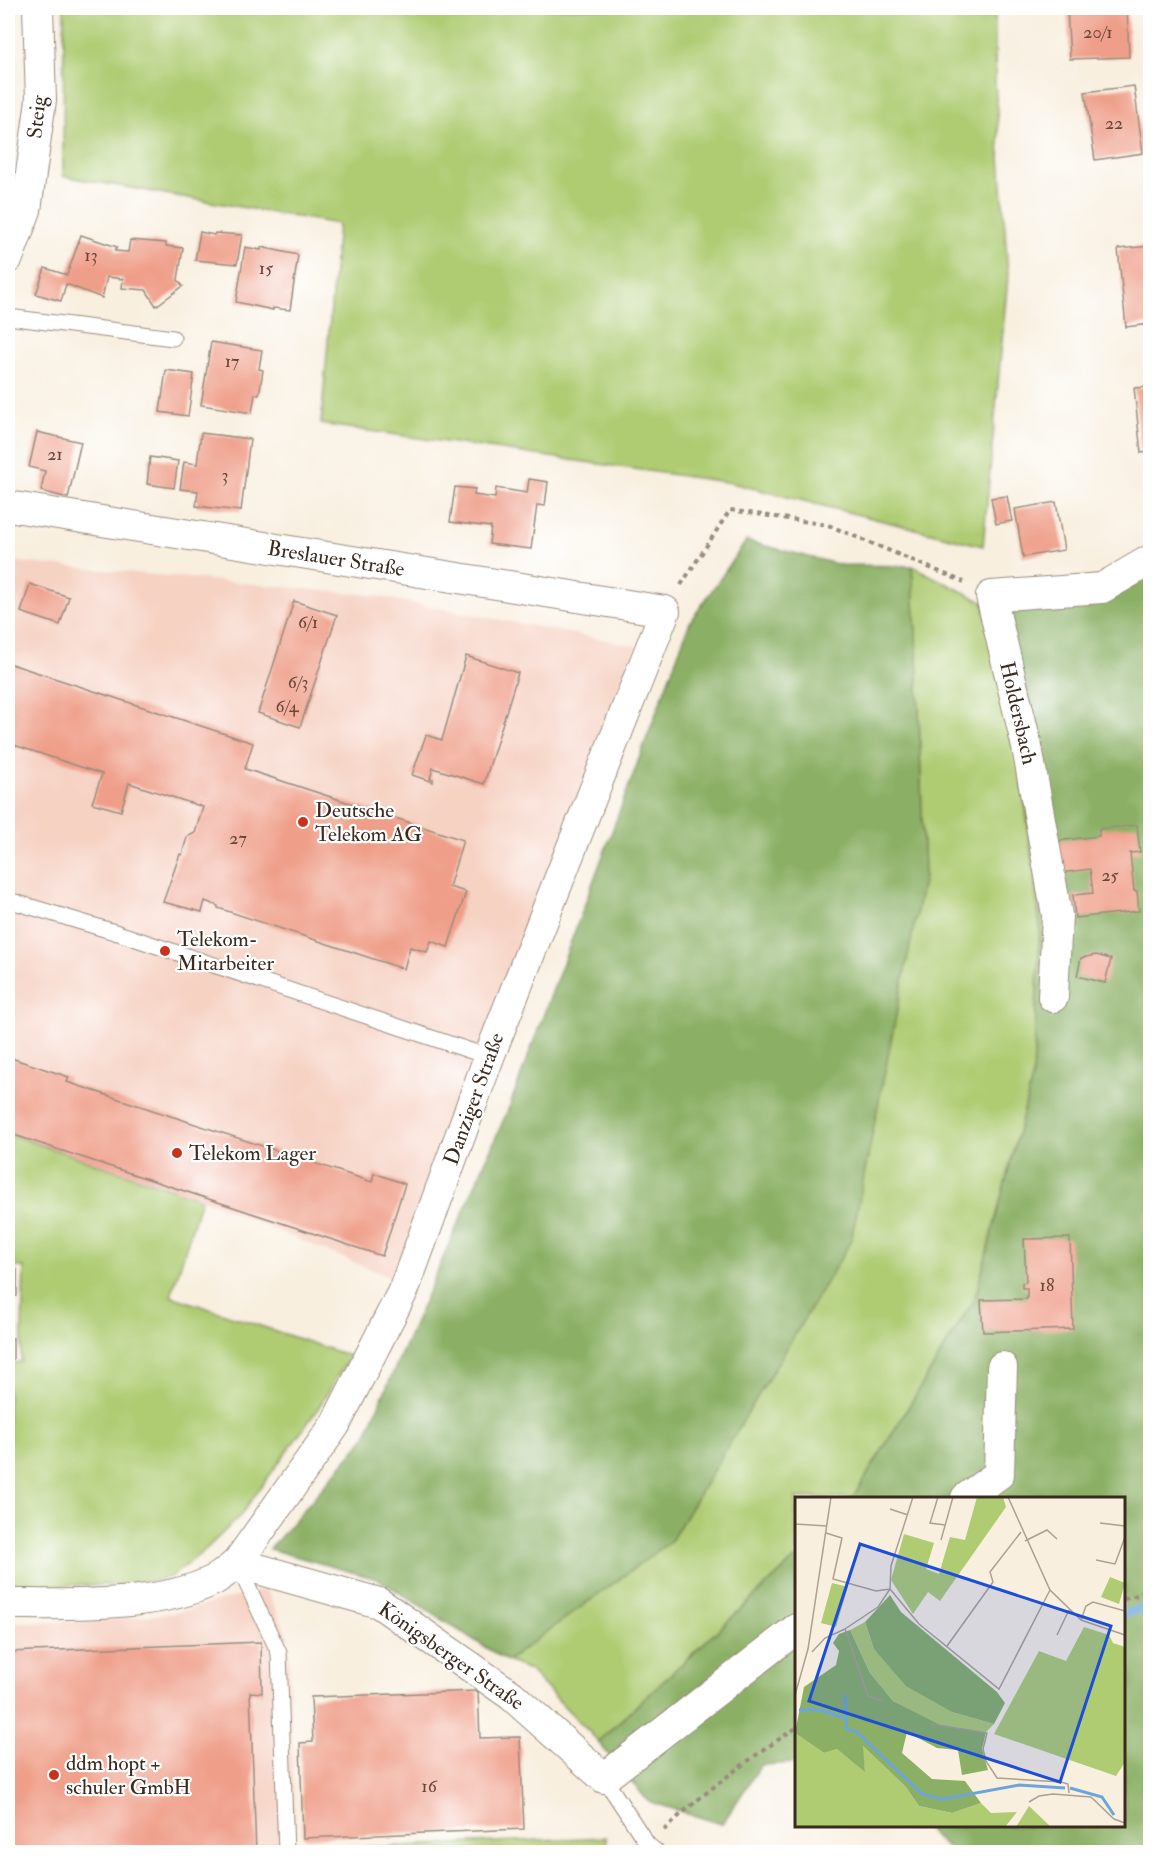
<svg xmlns="http://www.w3.org/2000/svg" width="1158" height="1860" viewBox="0 0 1158 1860" font-family="'IM FELL Double Pica',serif">
<rect width="100%" height="100%" fill="#fff"/>
<filter id="ink" filterUnits="userSpaceOnUse"><feTurbulence type="fractalNoise" baseFrequency=".0167" numOctaves="2"/><feDisplacementMap in="SourceGraphic" scale="12" xChannelSelector="R" yChannelSelector="G"/><feConvolveMatrix kernelMatrix="1 2 1 2 8 2 1 2 1" color-interpolation-filters="sRGB"/></filter>
<filter id="wash" filterUnits="userSpaceOnUse"><feTurbulence type="fractalNoise" baseFrequency=".008" numOctaves="4" result="noise"/><feDisplacementMap in="SourceGraphic" scale="24" xChannelSelector="R" yChannelSelector="G"/><feGaussianBlur stdDeviation="1.35" result="paint"/><feColorMatrix in="noise" values="0 0 0 0 0 0 0 0 0 0 0 0 0 0 0 0 0 1.4 0 .05"/><feComposite in="paint" operator="in"/></filter>
<g filter="url(#wash)">
<rect width="100%" height="100%" fill="#f8efdf"/>
<!-- built -->
<g fill="#f6d2c3">
<path d="M8 561 371 595 637 646 394 1279 201 1199 8 1134Z"/>
<path d="M266 1589 288 1636 296 1852H8V1622H94L173 1613Z"/>
</g>
<!-- green -->
<g fill="#afcc73" stroke="#757b48" stroke-width="1.5">
<path d="M64 8H995V81L1008 276 983 546 732 483 321 424 338 224 63 176Z"/>
<path d="M912 566 983 602 1018 746 1040 926 1033 1076 975 1298 853 1498H796V1558L598 1741 529 1670 507 1661 671 1541 924 876 917 651Z"/>
<path d="M8 1134 201 1199 171 1296 350 1356 317 1410 240 1516 205 1550 171 1577 135 1585H8V1363L21 1362 24 1267H8Z"/>
<path d="M606 1837 607 1852H316L315 1850Z"/>
</g>
<!-- forest -->
<g fill="#8bb065" stroke="#636d42" stroke-width="1.5">
<path d="M746 541 841 565 912 566 917 651 924 876 851 1241 671 1541 507 1661 380 1580 270 1549 364 1439 510 1105 690 622Z"/>
<path d="M1150 567V1852H954L944 1846 924 1826H1124V1498H853L975 1298 1033 1076 1040 926 1018 746 983 602Z"/>
<path d="M796 1558V1763L761 1765 722 1824 648 1801 598 1742Z"/>
</g>
<g fill="none" stroke-linecap="round" stroke-linejoin="round">
<!-- stream -->
<path stroke="#6ba5db" stroke-width="9" d="M1124 1614 1150 1606"/>
</g>
<g id="blocks">
<!-- building -->
<g fill="#ef9f89">
<path d="M1067 8H1127L1129 57 1070 59Z"/>
<path d="M1134 86 1143 153 1095 160 1085 92Z"/>
<path d="M200 232 214 235 215 233 242 235 237 264 195 260Z"/>
<path d="M81 235 117 247 115 251 128 252 130 240 166 243V246L183 248 178 280 183 286 156 306 146 290 122 288 123 279 107 277 102 298 66 284 61 301 36 294 45 268 67 275Z"/>
<path d="M1150 246V324L1126 327 1118 249Z"/>
<path d="M245 247 261 250V247L298 255 290 310 273 308V310L236 302Z"/>
<path d="M211 342 262 350 259 369 263 370 259 395 255 394 252 413 201 405Z"/>
<path d="M166 370 194 374 188 416 160 412Z"/>
<path d="M1150 387V452L1141 453 1134 388Z"/>
<path d="M37 432 81 442 68 498 41 491 45 471 29 467Z"/>
<path d="M201 433 250 439 241 511 196 506 198 491 180 489 184 462 197 464Z"/>
<path d="M150 457 178 461 174 488 147 484Z"/>
<path d="M529 479 548 482 545 506 537 505 531 549 489 544 491 527 450 522 455 487 475 489 474 495 495 498 496 488 527 493Z"/>
<path d="M1007 496 1012 521 996 524 991 498Z"/>
<path d="M1056 502 1064 550 1023 557 1015 509Z"/>
<path d="M30 584 69 597 60 625 21 612Z"/>
<path d="M294 601 337 615 300 727 258 713Z"/>
<path d="M466 656 518 673 484 784 433 768 430 779H433V782L412 775 426 735 442 740Z"/>
<path d="M8 663 253 743 245 769 463 840 449 887 466 892 448 947 431 941 427 952 410 947 404 969 218 908V906L205 901 202 912 163 902 180 854 182 855 187 837 195 833 203 807 129 783 121 811 92 803 102 774 8 743Z"/>
<path d="M1137 825 1140 852 1130 853 1134 891H1137L1139 911 1075 918 1073 895 1093 893 1090 869 1061 873 1057 841 1099 836V829Z"/>
<path d="M1096 955 1111 959 1105 983 1077 976 1081 958Z"/>
<path d="M8 1057 69 1077 67 1082 372 1182 374 1173 405 1184 382 1256 8 1133Z"/>
<path d="M1070 1238 1073 1329 983 1332 981 1300 1027 1299V1288H1022V1283L1026 1282 1024 1239Z"/>
<rect x="8" y="1270" width="9" height="26"/>
<rect x="8" y="1338" width="5" height="21"/>
<path d="M261 1642 262 1693 250 1692 256 1852H8V1652Z"/>
<path d="M478 1691 480 1738 520 1737 524 1829 303 1838 300 1743 313 1742 311 1697Z"/>
</g>
</g>
</g>
<g filter="url(#ink)">
<use href="#blocks" fill-opacity="0" stroke="#9a8c7e" stroke-width="1.5"/>
<g fill="none" stroke-linecap="round" stroke-linejoin="round">
<defs>
<g id="lane">
<path d="M8 317 173 338"/>
<path d="M8 900 118 933 489 1057"/>
<path d="M237 1563 279 1653 286 1852"/>
<path d="M604 1778 648 1845 657 1852"/>
</g>
<g id="street">
<path d="M8 258 26 210 41 100 38 8"/>
<path d="M8 506 665 611 489 1057 404 1289 335 1425 237 1563C229 1569 222 1576 214 1580 159 1608 68 1604 8 1604"/>
<path d="M1053 997 1057 915 1027 747 991 596 1102 588 1150 560"/>
<path d="M966 1498 999 1474 1002 1367"/>
<path d="M237 1563 379 1603 511 1695 604 1778 796 1629"/>
</g>
</defs>
<!-- lane casing -->
<use href="#lane" stroke="#9a8c7e" stroke-width="17"/>
<!-- street casing -->
<use href="#street" stroke="#9a8c7e" stroke-width="32"/>
<!-- path -->
<g stroke="#9a8c7e" stroke-width="4" stroke-dasharray="4.5 4.5" stroke-linecap="butt">
<path d="M681 585 730 510 828 525 964 582"/>
<path d="M1124 1599 1140 1594 1150 1584"/>
<path d="M664 1830C704 1792 750 1758 796 1728"/>
</g>
<!-- lane -->
<use href="#lane" stroke="#fff" stroke-width="15"/>
<!-- street -->
<use href="#street" stroke="#fff" stroke-width="30"/>
</g>
</g>
<!-- markers -->
<g fill="#c8321e" stroke="#fff" stroke-width="2">
<circle cx="303" cy="822" r="6"/>
<circle cx="165" cy="951" r="6"/>
<circle cx="177" cy="1153" r="6"/>
<circle cx="54" cy="1775" r="6"/>
</g>
<g text-anchor="middle" dominant-baseline="central" stroke-width="4.5" stroke-linejoin="round" paint-order="stroke">
<!-- number labels -->
<g font-size="18" fill="#684739">
<text x="1098" y="32">20/1</text>
<text x="1114" y="123">22</text>
<text x="91" y="255">13</text>
<text x="266" y="268">15</text>
<text x="232" y="361">17</text>
<text x="55" y="454">21</text>
<text x="225" y="475">3</text>
<text x="308" y="622">6/1</text>
<text x="298" y="682">6/3</text>
<text x="287" y="706">6/4</text>
<text x="238" y="838">27</text>
<text x="1110" y="875">25</text>
<text x="1047" y="1285">18</text>
<text x="429" y="1786">16</text>
</g>
<!-- street labels -->
<g font-size="21" fill="#3b2a1e" stroke="#fff">
<text transform="translate(37 117) rotate(-84)">Steig</text>
<text transform="translate(336 559) rotate(9)">Breslauer Straße</text>
<text transform="translate(1018 713) rotate(77)">Holdersbach</text>
<text transform="translate(474 1099) rotate(-70)">Danziger Straße</text>
<text transform="translate(451 1656) rotate(35)">Königsberger Straße</text>
</g>
<!-- poi labels -->
<g font-size="21" fill="#3b2a1e" stroke="#fff" text-anchor="start">
<text x="315" y="810">Deutsche<tspan x="315" dy="24">Telekom AG</tspan></text>
<text x="177" y="939">Telekom-<tspan x="177" dy="24">Mitarbeiter</tspan></text>
<text x="189" y="1153">Telekom Lager</text>
<text x="66" y="1763">ddm hopt +<tspan x="66" dy="24">schuler GmbH</tspan></text>
</g>
</g>
<!-- overview -->
<g transform="translate(795 1497)">
<rect width="330" height="330" fill="#f8efdf"/>
<path d="M182 0H208L211 10 145 104 133 95 118 117 96 83 109 37 139 46 131 72 144 77 155 40 170 43ZM315 80 330 86 324 107 306 100ZM37 86 53 90 41 130 26 126ZM70 125 79 152 157 215 199 227 191 235 145 229 98 204 75 176 55 133ZM289 130 314 138 318 146 330 150V265L321 279 199 237 244 154 271 164ZM0 236 29 256 42 252 70 274 67 248 110 289 124 309 157 316 186 306 196 316 222 315 210 330H0ZM234 309 256 330H221Z" fill="#afcc73"/>
<path d="M95 98 106 115 202 195 210 206 199 227 157 215 111 189 79 152 70 125ZM55 133 75 176 98 204 145 228 191 235 187 252 193 273 167 278 163 253 142 251 112 235 107 256 137 282 170 284 186 306 157 316 124 309 110 289 68 249 70 275 42 252 29 256 0 236 9 190 41 168 44 154 38 146 44 137Z" fill="#8bb065"/>
<path fill="none" stroke="#6ba5db" stroke-width="3" d="M50 198 52 232 62 235 127 297 148 302 224 288 270 291M4 213H25L49 221M275 291 307 300 319 318"/>
<path fill="none" stroke="#aca092" stroke-width="1.5" d="M143 0 135 26 150 28M213 0 255 93 286 123 330 138M95 12 113 18M305 26 330 29M0 27 32 29M31 36 47 41 38 82 81 94 95 92M146 43 158 0M230 44 252 33 262 42M301 63 320 67 330 40M95 92 124 127 204 192 255 93M286 123 291 109 298 105 330 114M262 138 274 113M152 149 198 85 195 75 226 35M17 155 30 141 50 132M0 198 13 152 36 0M88 204 73 199 50 132 83 110 95 92 96 69 118 0M135 227 192 236 188 252 191 264 202 281 266 285 273 287 274 296M234 305 244 299 258 297 296 300 319 322 330 326"/>
<path fill="#1d4ed8" fill-opacity="0.15" stroke="#1d4ed8" stroke-width="3" d="M65 47 316 129 265 285 14 204Z"/>
<rect width="330" height="330" fill="none" stroke="#3b2a1e" stroke-width="3"/>
</g>
<!-- margin -->
<rect width="1158" height="1860" fill="none" stroke="#fff" stroke-width="30"/>
</svg>
